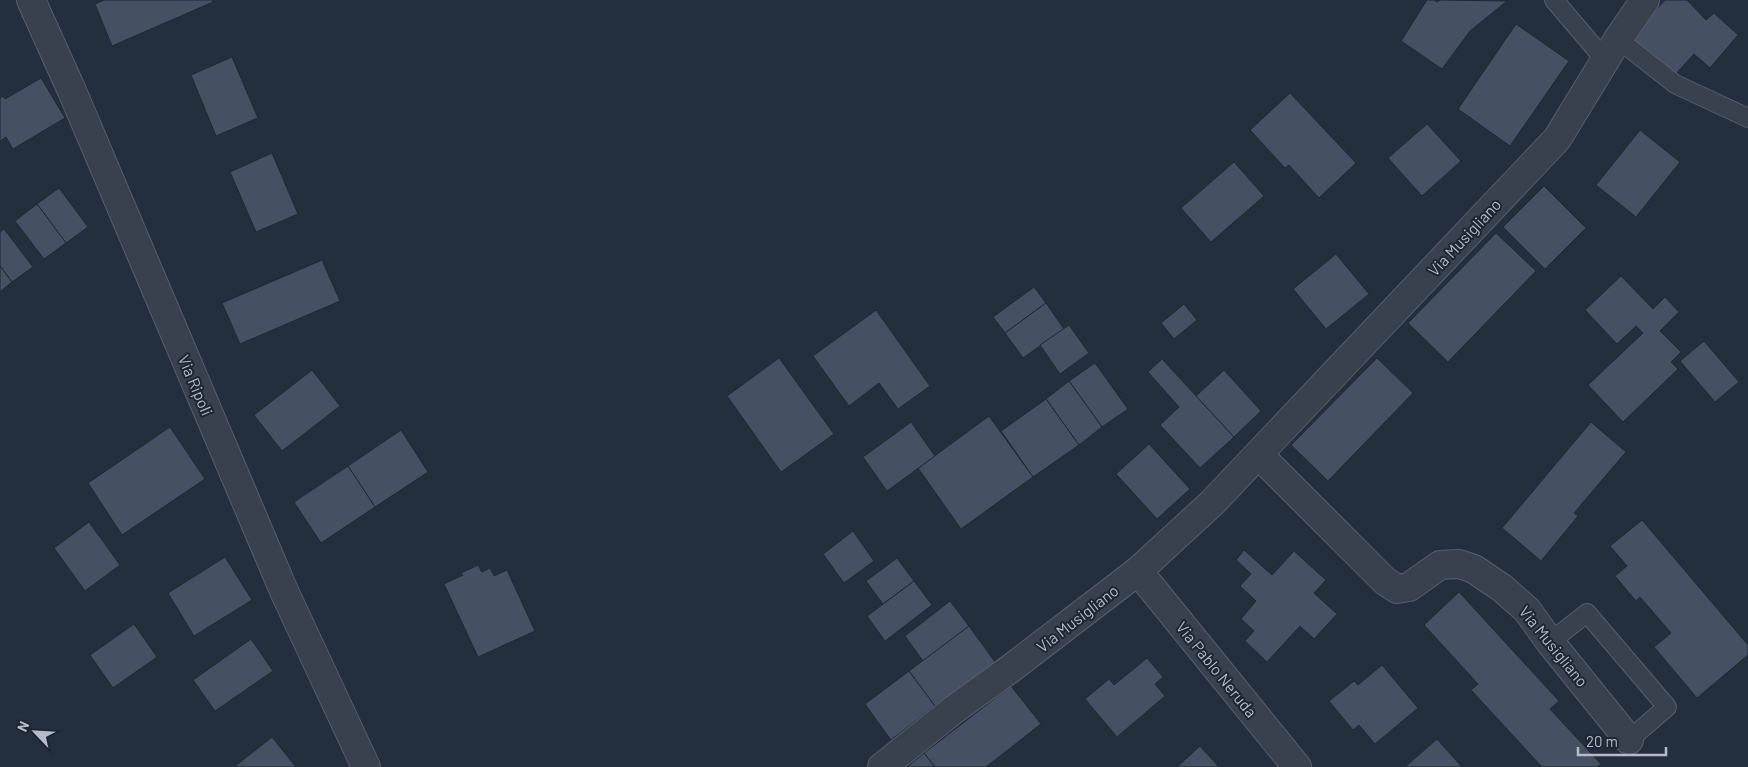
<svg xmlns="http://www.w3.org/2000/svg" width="1748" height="767" viewBox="0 0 1748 767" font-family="Barlow,sans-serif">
<rect width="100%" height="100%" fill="#242f3e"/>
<!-- building -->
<g fill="#455162" stroke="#1f2835">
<path d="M104 0H212L213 2 112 46 95 4Z"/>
<path d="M1427 0H1434L1437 2 1440 0 1507 1 1470 31 1442 69 1401 41Z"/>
<path d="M1665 0H1687L1706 20 1714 13 1738 35 1710 68 1694 54 1674 76 1634 40 1654 12Z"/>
<path d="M1516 24 1569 61 1510 146 1458 109Z"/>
<path d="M232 57 258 118 216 136 191 75Z"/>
<path d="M41 78 65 118 13 149 6 137 0 141V98L3 96 5 99Z"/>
<path d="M1290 93 1356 163 1319 198 1289 165 1285 168 1250 130Z"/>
<path d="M1427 124 1461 161 1422 196 1388 158Z"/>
<path d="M1640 130 1680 162 1636 217 1596 185Z"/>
<path d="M272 153 298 214 256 232 230 172Z"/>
<path d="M1234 162 1264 196 1211 242 1181 208Z"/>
<path d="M1544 186 1586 228 1545 269 1503 227Z"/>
<path d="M59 188 88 227 66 243 37 204Z"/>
<path d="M37 204 66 243 44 259 15 221Z"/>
<path d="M4 229 33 267 12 282 0 266V232Z"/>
<path d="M1496 233 1536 271 1448 362 1408 323Z"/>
<path d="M1336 254 1369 294 1326 329 1293 289Z"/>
<path d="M322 260 340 301 240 344 222 303Z"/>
<path d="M0 266 12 282 0 292Z"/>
<path d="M1621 276 1653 309 1665 297 1679 312 1660 331 1681 352 1671 362 1678 369 1623 422 1588 385 1643 333 1636 326 1617 344 1585 310Z"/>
<path d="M1034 287 1046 303 1005 333 993 317Z"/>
<path d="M1046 303 1064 329 1023 358 1005 333Z"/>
<path d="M1184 304 1197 320 1174 339 1161 323Z"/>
<path d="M876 310 930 386 898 409 879 383 849 406 813 356Z"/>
<path d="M1069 325 1089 353 1060 374 1040 345Z"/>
<path d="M1704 341 1739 382 1715 402 1680 361Z"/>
<path d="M779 358 834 434 781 472 727 396Z"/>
<path d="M1377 358 1413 393 1328 481 1291 445Z"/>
<path d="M1162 359 1234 437 1200 468 1160 425 1179 407 1148 372Z"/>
<path d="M1095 363 1128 409 1102 427 1069 381Z"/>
<path d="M312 370 340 406 282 451 254 415Z"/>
<path d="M1224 370 1261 411 1234 437 1196 396Z"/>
<path d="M1069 381 1102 427 1079 445 1046 399Z"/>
<path d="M1046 399 1079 445 1033 477 1001 431Z"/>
<path d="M989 416 1033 477 961 529 918 468Z"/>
<path d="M911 422 935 456 887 491 863 457Z"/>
<path d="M1591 422 1626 452 1574 513 1578 516 1541 561 1502 528Z"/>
<path d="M170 427 205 479 122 535 88 483Z"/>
<path d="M401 430 428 472 375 507 348 466Z"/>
<path d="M1149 444 1190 489 1157 519 1116 474Z"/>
<path d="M348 466 375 507 321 543 294 502Z"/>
<path d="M1642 520 1748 645V655L1697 698 1654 647 1671 633 1640 597 1636 601 1615 576 1627 566 1610 546Z"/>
<path d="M89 522 120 565 85 591 54 548Z"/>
<path d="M853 531 874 561 844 583 823 554Z"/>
<path d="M1244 550 1272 575 1294 551 1326 580 1314 593 1337 614 1314 639 1300 626 1267 662 1245 641 1254 631 1241 619 1256 601 1240 586 1251 574 1236 560Z"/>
<path d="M225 557 252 600 194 636 168 593Z"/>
<path d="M897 558 914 581 883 604 866 581Z"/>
<path d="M478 565 482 572 490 568 494 576 507 570 535 631 478 657 444 584 463 575 461 573Z"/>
<path d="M914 581 932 605 885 641 867 616Z"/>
<path d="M1459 592 1559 701 1550 709 1601 764 1597 767H1542L1471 690 1478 684 1424 625Z"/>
<path d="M950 601 969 626 923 661 905 636Z"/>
<path d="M134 624 157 657 113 688 90 655Z"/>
<path d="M969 626 995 662 935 706 909 671Z"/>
<path d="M251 639 273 671 215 711 193 680Z"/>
<path d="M1147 658 1163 677 1155 684 1165 696 1117 737 1085 699 1109 679 1114 685Z"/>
<path d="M1382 665 1418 708 1375 744 1359 725 1353 730 1329 701 1354 681 1358 685Z"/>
<path d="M909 671 935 706 891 740 865 704Z"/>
<path d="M1011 686 1041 724 986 767H935L924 753Z"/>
<path d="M272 737 296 767H234Z"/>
<path d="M1437 739 1462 767H1405Z"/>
<path d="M1200 746 1219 767H1177Z"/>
<path d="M924 753 935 767H907Z"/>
</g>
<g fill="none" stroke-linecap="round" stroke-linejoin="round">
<defs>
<g id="lane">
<path d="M1554 0 1605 60"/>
<path d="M1618 39 1675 84 1748 118"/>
<path d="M1550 642 1587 613 1667 707 1629 740"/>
</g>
<g id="street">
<path d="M31 0 72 91 284 591 366 767"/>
<path d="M1259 455 1385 581 1397 589 1409 587 1440 565 1459 564 1474 569 1502 588 1527 610 1550 642 1629 740"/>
<path d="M1138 571 1297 767"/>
<path d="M882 767 956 708 1010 669 1138 571 1212 503 1557 139 1618 39 1645 0"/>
</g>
</defs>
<!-- lane casing -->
<use href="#lane" stroke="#565f6c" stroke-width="20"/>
<!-- street casing -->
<use href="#street" stroke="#565f6c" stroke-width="30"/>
<!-- lane -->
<use href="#lane" stroke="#38414e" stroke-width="18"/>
<!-- street -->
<use href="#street" stroke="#38414e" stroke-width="28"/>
</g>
<g text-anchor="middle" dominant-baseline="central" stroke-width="4" stroke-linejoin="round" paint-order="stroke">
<!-- street labels -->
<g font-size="16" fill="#b4bcc9" stroke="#1d2633">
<text transform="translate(1464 237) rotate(-47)">Via Musigliano</text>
<text transform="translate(196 385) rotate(67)">Via Ripoli</text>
<text transform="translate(1077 618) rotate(-38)">Via Musigliano</text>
<text transform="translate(1554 646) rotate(51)">Via Musigliano</text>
<text transform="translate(1217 669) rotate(51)">Via Pablo Neruda</text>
</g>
</g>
<!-- north arrow -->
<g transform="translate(35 732) rotate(295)" stroke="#1d2633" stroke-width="4" paint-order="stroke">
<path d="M0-4L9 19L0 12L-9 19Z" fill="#b4bcc9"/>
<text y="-8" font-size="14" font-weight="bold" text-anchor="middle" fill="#b4bcc9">N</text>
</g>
<!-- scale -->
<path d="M1578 747v8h88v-8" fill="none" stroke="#b4bcc9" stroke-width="2.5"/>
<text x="1586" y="747" font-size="15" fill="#b4bcc9" stroke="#1d2633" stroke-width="4" paint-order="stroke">20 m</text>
</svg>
